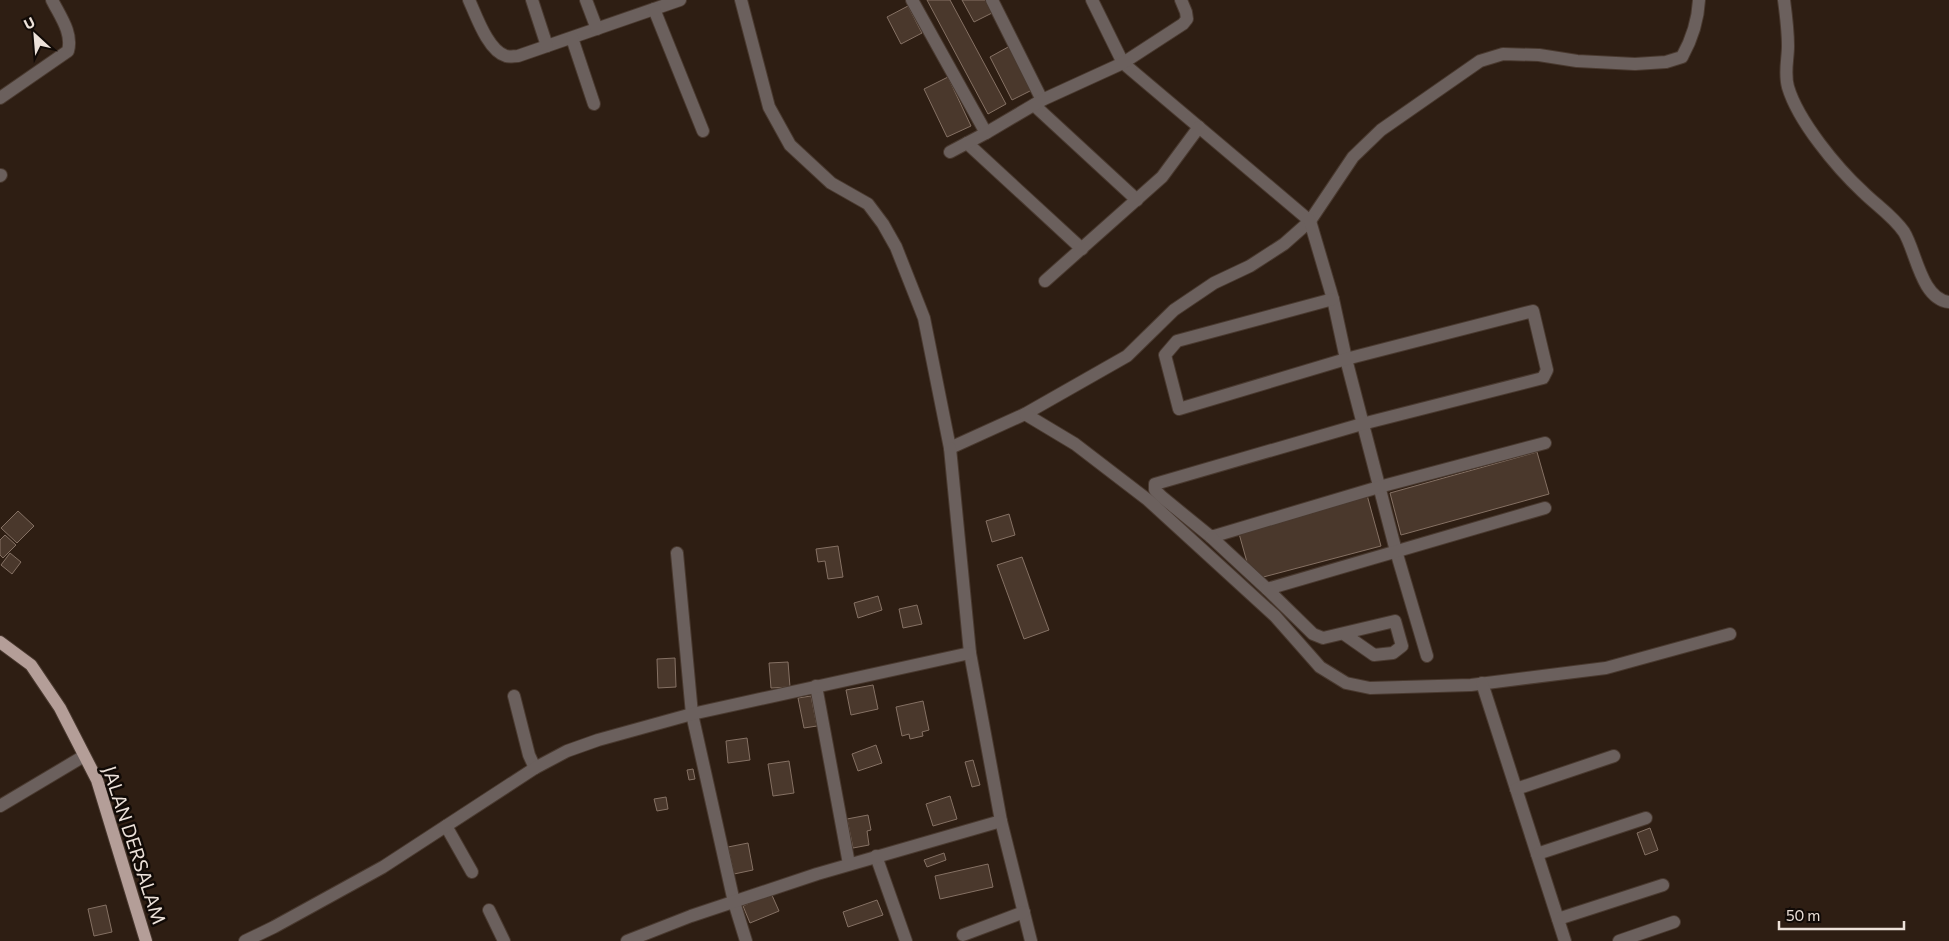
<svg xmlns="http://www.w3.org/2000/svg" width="1949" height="941" viewBox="0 0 1949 941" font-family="Commissioner,sans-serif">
<rect width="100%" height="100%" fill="#2e1e13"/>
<!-- building -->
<g fill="#4a382c" stroke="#857164">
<path d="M927 0H950L1006 104 988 114Z"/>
<path d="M962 0H986L992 13 974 22Z"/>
<path d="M908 6 922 33 901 44 887 17Z"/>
<path d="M1010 46 1032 90 1012 100 990 57Z"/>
<path d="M948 77 971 126 947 137 924 89Z"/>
<path d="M1537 452 1549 494 1401 535 1390 493Z"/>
<path d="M1367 495 1381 546 1252 580 1238 530Z"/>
<path d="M18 511 34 526 17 543 1 528Z"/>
<path d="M1009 514 1015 535 992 542 986 521Z"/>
<path d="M5 535 16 545 3 558 0 555V540Z"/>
<path d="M838 546 843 577 828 579 825 561 818 562 816 549Z"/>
<path d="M10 553 21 562 12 574 1 565Z"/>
<path d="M1022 557 1049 630 1024 639 997 565Z"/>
<path d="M878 596 882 610 858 618 854 603Z"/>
<path d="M917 605 922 624 903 628 899 609Z"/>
<path d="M675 658 676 687 658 688 657 659Z"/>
<path d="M788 662 790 687 771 688 769 663Z"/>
<path d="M873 685 878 709 851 715 846 690Z"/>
<path d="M811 696 817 726 804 728 798 698Z"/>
<path d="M923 701 929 730 922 732 923 736 910 739 909 734 902 736 896 707Z"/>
<path d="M747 738 750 760 728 763 726 741Z"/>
<path d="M876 745 882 763 858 771 852 754Z"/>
<path d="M973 760 980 785 972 787 965 762Z"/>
<path d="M789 761 794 793 773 796 768 764Z"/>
<path d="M693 769 695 779 689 780 687 770Z"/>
<path d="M950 796 957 819 933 826 926 804Z"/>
<path d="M666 797 668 809 657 811 654 799Z"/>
<path d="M868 815 871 830 867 831 869 845 853 848 847 819Z"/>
<path d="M1650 828 1658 850 1645 855 1637 833Z"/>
<path d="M748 843 753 870 734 874 728 847Z"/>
<path d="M944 853 946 860 927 867 924 860Z"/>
<path d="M988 864 993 887 940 899 935 876Z"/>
<path d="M771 893 779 911 750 923 743 906Z"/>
<path d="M877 900 883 915 848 927 843 912Z"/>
<path d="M106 905 112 932 94 936 88 909Z"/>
</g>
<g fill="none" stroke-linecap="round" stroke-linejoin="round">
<defs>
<g id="minor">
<path d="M469 0C476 15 488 51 506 56 509 57 514 56 518 56L680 0"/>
<path d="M532 0 547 46"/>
<path d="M586 0 597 29"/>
<path d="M741 0 769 107 790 145 831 183 868 204 883 224 896 247 924 318 950 448 1025 414 1127 356 1174 310 1214 283 1250 266 1284 244 1310 221 1353 157 1381 130 1480 61 1503 54 1539 55 1577 61 1635 64 1666 62 1682 57C1692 39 1698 21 1699 0"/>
<path d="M912 0 986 133"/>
<path d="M992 0 1042 100"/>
<path d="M1092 0 1123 63 1310 221 1333 299 1346 359 1396 551 1427 656"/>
<path d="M1784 0C1786 15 1788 30 1788 46 1788 59 1784 73 1788 87 1798 121 1837 168 1863 192 1876 205 1893 216 1904 232 1916 251 1921 299 1949 302"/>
<path d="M654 9 703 131"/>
<path d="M572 38 594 104"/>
<path d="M0 98 68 51C73 33 60 16 52 0"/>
<path d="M1034 105 1137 200"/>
<path d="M967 143 1082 249"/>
<path d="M950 152 986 133 1042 100 1123 63 1183 24 1187 19 1186 12 1181 0"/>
<path d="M0 176 1 175"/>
<path d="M1045 281 1162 177 1199 127"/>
<path d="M1333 299 1177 341 1165 355 1179 409 1346 359 1533 311 1547 370 1543 378 1362 424 1155 484V490L1162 497 1211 537 1379 487 1545 443"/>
<path d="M1025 414 1075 444 1148 500 1275 616 1320 667 1346 683 1370 688 1471 685 1606 668 1730 634"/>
<path d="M950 448 970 653 1001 821 1031 941"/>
<path d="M1211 537 1267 589"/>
<path d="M677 553 692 714 734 902 746 941"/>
<path d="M1344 634 1374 655 1393 653 1402 646 1395 621 1323 638 1313 634 1267 589 1545 508"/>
<path d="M1482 683 1565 941"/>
<path d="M816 686 849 864"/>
<path d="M514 696 529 755 535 768"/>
<path d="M1516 789 1614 756"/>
<path d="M0 806 84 756"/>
<path d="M446 826 472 872"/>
<path d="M1537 854 1646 818"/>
<path d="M876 856 906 941"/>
<path d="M489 910 504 941"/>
<path d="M1558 919 1663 885"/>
<path d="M963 935 1024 912"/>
<path d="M245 941 274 927 383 867 535 768 567 751 598 740 692 714 970 653"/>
<path d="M627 941 691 916 817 874 1001 821"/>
<path d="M1619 941 1674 922"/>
</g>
<path id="primary" d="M0 642 31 665 60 708 97 780 146 941"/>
</defs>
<!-- minor casing -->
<use href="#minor" stroke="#49392f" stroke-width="14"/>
<!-- primary casing -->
<use href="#primary" stroke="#49392f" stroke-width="14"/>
<!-- minor -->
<use href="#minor" stroke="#6b605d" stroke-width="12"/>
<!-- primary -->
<use href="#primary" stroke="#b49e98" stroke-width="12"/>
</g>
<g text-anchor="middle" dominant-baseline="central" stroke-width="5" stroke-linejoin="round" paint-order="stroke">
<!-- street labels -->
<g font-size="19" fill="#ede2da" stroke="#110a06">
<text transform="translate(135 845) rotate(72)">JALAN DERSALAM</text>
</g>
</g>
<!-- north arrow -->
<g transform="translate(35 35) rotate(334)" stroke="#110a06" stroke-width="4" paint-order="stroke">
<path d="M0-4L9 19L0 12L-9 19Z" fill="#ede2da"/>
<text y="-8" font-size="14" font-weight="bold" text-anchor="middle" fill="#ede2da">U</text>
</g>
<!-- scale -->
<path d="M1779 921v8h125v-8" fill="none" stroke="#ede2da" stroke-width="2.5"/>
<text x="1786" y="921" font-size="15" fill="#ede2da" stroke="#110a06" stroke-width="4" paint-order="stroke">50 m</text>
</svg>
